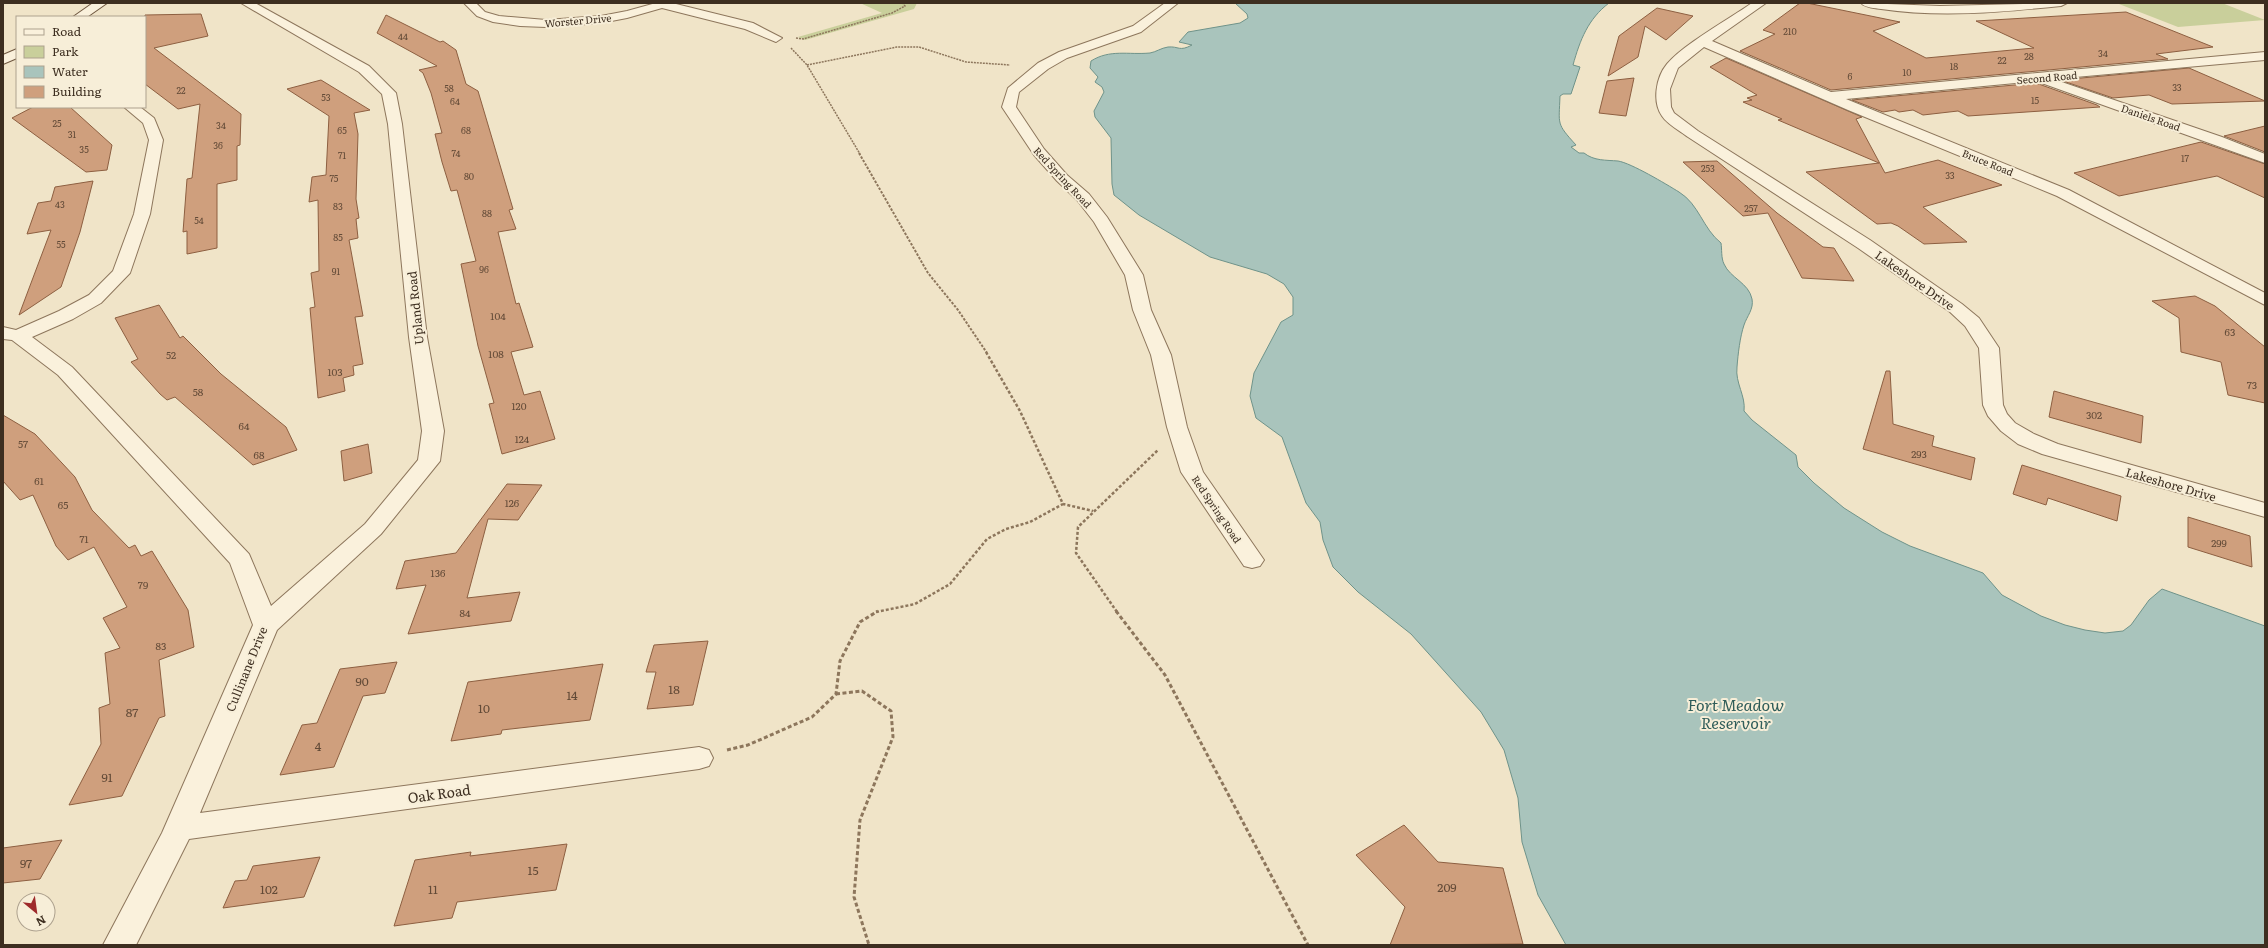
<svg xmlns="http://www.w3.org/2000/svg" width="2268" height="948" viewBox="0 0 2268 948" font-family="Literata,serif">
<rect width="100%" height="100%" fill="#f0e4c8"/>
<!-- green -->
<g fill="#c9cf9b">
<path d="M860 3H917L914 9 805 40 798 37 882 13Z"/>
<path d="M2222 3 2265 20 2178 27 2119 4Z"/>
</g>
<!-- water -->
<path fill="#a9c4bc" stroke="#6f938a" d="M1235 3H1609C1588 19 1580 40 1573 65L1580 67 1571 94H1563L1560 96C1559 125 1556 123 1576 145L1571 147 1579 153H1584C1594 161 1606 160 1618 161 1631 163 1666 184 1679 192 1699 204 1703 229 1721 243 1722 249 1721 258 1724 264 1730 278 1749 283 1752 299 1754 309 1747 316 1744 325 1740 337 1738 354 1737 367 1735 383 1746 396 1744 411L1752 420 1796 455 1798 467 1814 483 1844 508 1882 532 1910 546 1983 573 2002 595 2041 616 2065 625 2085 630 2105 633 2123 631 2131 625 2149 600 2162 589 2265 626V945H1566L1538 895 1522 842 1518 798 1504 750 1481 712 1411 634 1358 592 1333 567 1323 540 1320 522 1306 503 1282 437 1256 418 1250 396 1254 373 1281 322 1293 315V297L1284 284 1267 274 1210 257 1139 215 1114 195 1112 184 1111 138 1095 117 1094 111 1104 92 1102 87 1095 82 1098 77 1090 68 1091 61C1110 49 1128 55 1150 53 1156 52 1161 48 1168 47 1179 46 1179 52 1192 45L1179 42 1188 32 1240 23 1248 18 1247 14Z"/>
<!-- building -->
<g fill="#cf9f7d" stroke="#8d5f41">
<path d="M1800 3H1807L1900 22 1873 31 1926 58 2034 48 1976 21 2126 12 2213 47 2156 54 2168 59 1831 90 1740 51 1775 34 1763 30Z"/>
<path d="M1657 8 1693 16 1666 40 1645 26 1638 57 1608 76 1619 36Z"/>
<path d="M201 14 208 36 154 48 241 114 240 145 237 146V180L217 184V248L187 254V231L183 232 187 179 192 178 200 104 178 109 145 84V15Z"/>
<path d="M386 15 440 42 443 41 456 50 466 84 478 91 513 209 509 210 516 229 498 232 516 304 519 303 533 347 511 352 524 395 540 391 555 439 502 454 489 404 494 403 478 346 461 264 476 261 457 190 451 191 442 162 435 134 442 133 431 93 423 73 419 70 437 66 377 33Z"/>
<path d="M1726 58 1862 117 1856 119 1885 173 1938 160 2002 185 1923 207 1967 242 1924 244 1898 226 1891 223 1877 224 1806 172 1879 163 1778 120 1782 119 1743 102 1752 100 1747 98 1757 95 1710 67Z"/>
<path d="M2189 68 2265 101 2172 104 2149 95 2113 98 2060 80Z"/>
<path d="M1634 78 1626 116 1599 113 1607 81Z"/>
<path d="M321 80 370 110 354 113 358 134 356 199 359 218 356 219 358 238 349 240 363 316 355 317 363 364 353 366 354 375 343 378 345 391 318 398 310 308 315 307 311 273 319 271 318 200 309 202 312 177 326 175 329 116 287 89Z"/>
<path d="M2036 83 2097 105 2100 107 1968 116 1958 111 1923 115 1913 110 1899 112 1895 110 1883 112 1852 100Z"/>
<path d="M33 107H70L112 145 107 170 86 172 12 118Z"/>
<path d="M2265 126V152L2224 136Z"/>
<path d="M2201 142 2265 164V198L2217 176 2119 196 2074 173Z"/>
<path d="M1717 161 1777 213 1823 247 1834 248 1854 281 1802 278 1768 213 1743 216 1683 162Z"/>
<path d="M93 181 80 232 61 287 19 315 51 230 27 234 38 203 51 201 55 187Z"/>
<path d="M2195 296 2215 306 2265 347V403L2228 395 2221 362 2181 352 2179 318 2152 301Z"/>
<path d="M159 305 180 338 183 336 221 374 286 427 297 450 253 465 175 397 167 400 160 394 131 362 138 359 115 318Z"/>
<path d="M1886 371H1890L1893 424 1934 436 1932 446 1975 458 1971 480 1863 449Z"/>
<path d="M2054 391 2143 416 2141 443 2049 417Z"/>
<path d="M3 415 35 434 75 477 92 510 129 548 135 545 141 556 152 551 188 610 194 647 159 660 165 716 159 718 122 796 69 805 101 744 99 708 110 704 105 653 120 648 103 618 127 607 94 547 68 560 56 546 33 495 20 500 3 481Z"/>
<path d="M368 444 372 473 344 481 341 451Z"/>
<path d="M2022 465 2121 496 2117 521 2048 498 2046 505 2013 494Z"/>
<path d="M507 484 542 485 518 520 488 519 467 598 520 592 511 621 408 634 426 585 396 589 405 561 456 553Z"/>
<path d="M2188 517 2250 536 2252 567 2188 547Z"/>
<path d="M708 641 693 705 647 709 656 672H646L654 645Z"/>
<path d="M397 662 385 693 363 696 334 767 280 775 302 725 317 723 340 669Z"/>
<path d="M603 664 590 720 502 730 501 734 451 741 468 682Z"/>
<path d="M1404 825 1438 862 1503 868 1523 944 1390 945 1405 907 1356 855Z"/>
<path d="M62 840 40 879 3 883V848Z"/>
<path d="M567 844 556 890 457 902 452 918 394 926 415 860 471 852 470 856Z"/>
<path d="M320 857 304 897 223 908 235 881 247 880 253 866Z"/>
</g>
<g fill="none" stroke-linecap="round" stroke-linejoin="round">
<defs>
<g id="street">
<path d="M241 3H255L369 66 396 93 402 124 427 337 444 431 440 461 381 534 277 630 200 813 699 747 709 750 713 758 709 766 699 769 189 839 136 945H103L162 833 253 625 230 563 58 375 12 340 3 339V327L16 330 59 311 89 295 113 271 134 214 149 140 143 123 124 107H140L154 118 163 140 150 214 130 273 101 303 73 319 32 337 72 367 249 554 271 606 365 524 418 460 422 431 409 337 388 124 382 94 359 72Z"/>
<path d="M464 3H476L485 12 499 16 546 20 601 16 627 11 656 3H672L753 23 782 38 776 42 745 29 662 8 627 18 601 23 546 27 520 26 493 22 477 16Z"/>
<path d="M1165 3H1178L1141 32 1067 58 1048 69 1019 92 1016 107 1044 149 1067 175 1089 194 1107 217 1143 275 1151 310 1171 355 1187 427 1203 472 1264 560 1260 566 1252 568 1244 566 1181 472 1167 427 1151 355 1133 310 1125 275 1094 222 1077 200 1057 181 1034 155 1002 107 1008 88 1038 63 1059 52 1133 26Z"/>
<path d="M1752 3H1766L1712 41 1831 92 2265 52V60L2053 79 2222 137 2265 154V163L2036 81 1846 99 2069 190 2265 293V305L2057 196 1848 110 1704 47 1678 68 1670 89 1671 107 1674 113 1698 131 1870 240 1962 304 1979 318 1999 348 2003 405 2007 414 2015 423 2034 434 2058 444 2265 503V517L2042 454 2018 444 2001 431 1988 416 1983 405 1979 348 1965 326 1950 312 1858 248 1688 137C1680 131 1667 124 1662 116 1652 102 1656 77 1667 64 1684 44 1729 19 1752 3Z"/>
<path d="M1861 3 1940 6 2067 3 2061 6C2001 12 1941 18 1881 9 1875 8 1865 8 1861 3Z"/>
</g>
<g id="secondary">
<path d="M93 3H107L87 17H73Z"/>
<path d="M17 49V58L3 64V55Z"/>
</g>
</defs>
<!-- street casing -->
<use href="#street" stroke="#8d765c" stroke-width="2"/>
<!-- secondary casing -->
<use href="#secondary" stroke="#6f573f" stroke-width="2"/>
<!-- path-far3 -->
<g stroke="#8d765c" stroke-width="1.5" stroke-dasharray="2 1" stroke-linecap="butt">
<path d="M796 38 803 39 892 13 905 6 903 3"/>
<path d="M791 48 807 65 860 154"/>
<path d="M807 65 897 47H919L966 62 1010 65"/>
</g>
<!-- path-far2 -->
<path stroke="#8d765c" stroke-width="2" stroke-dasharray="2.5 1.5" stroke-linecap="butt" d="M859 153 928 273 958 310 987 353"/>
<!-- path-far1 -->
<g stroke="#8d765c" stroke-width="2.5" stroke-dasharray="3 2" stroke-linecap="butt">
<path d="M986 352 1020 411 1063 504 1093 511"/>
<path d="M876 612 915 604 950 584 987 539 1006 529 1030 522 1063 504"/>
<path d="M1117 612 1076 553 1078 527 1158 450"/>
</g>
<!-- path -->
<g stroke="#8d765c" stroke-width="3" stroke-dasharray="4 2.5" stroke-linecap="butt">
<path d="M1116 611 1165 675 1308 945"/>
<path d="M836 694 862 691 891 711 893 737 860 820 854 897 869 945"/>
<path d="M727 750 748 745 812 717 836 694 840 661 860 622 878 611"/>
</g>
<!-- street -->
<use href="#street" fill="#faf1dc" fill-rule="evenodd"/>
<!-- secondary -->
<use href="#secondary" fill="#faf1dc" fill-rule="evenodd"/>
</g>
<g text-anchor="middle" dominant-baseline="central" stroke-width="4" stroke-linejoin="round" paint-order="stroke">
<!-- far-number labels -->
<g font-size="9" fill="#624a37">
<text x="1790" y="31">210</text>
<text x="403" y="36">44</text>
<text x="2103" y="53">34</text>
<text x="2029" y="56">28</text>
<text x="2002" y="60">22</text>
<text x="1954" y="66">18</text>
<text x="1907" y="72">10</text>
<text x="1850" y="76">6</text>
<text x="2177" y="87">33</text>
<text x="449" y="88">58</text>
<text x="181" y="90">22</text>
<text x="326" y="97">53</text>
<text x="2035" y="100">15</text>
<text x="455" y="101">64</text>
<text x="57" y="123">25</text>
<text x="221" y="125">34</text>
<text x="342" y="130">65</text>
<text x="466" y="130">68</text>
<text x="72" y="134">31</text>
<text x="218" y="145">36</text>
<text x="84" y="149">35</text>
<text x="456" y="153">74</text>
<text x="342" y="155">71</text>
<text x="2185" y="158">17</text>
<text x="1708" y="168">253</text>
<text x="1950" y="175">33</text>
<text x="469" y="176">80</text>
<text x="334" y="178">75</text>
<text x="60" y="204">43</text>
<text x="338" y="206">83</text>
<text x="1751" y="208">257</text>
<text x="487" y="213">88</text>
<text x="199" y="220">54</text>
<text x="338" y="237">85</text>
<text x="61" y="244">55</text>
<text x="484" y="269">96</text>
<text x="336" y="271">91</text>
</g>
<!-- far-street labels -->
<g font-size="10" fill="#3d2e20" stroke="#f7eed8">
<text transform="translate(578 20) rotate(-5)">Worster Drive</text>
<text transform="translate(2047 77) rotate(-5)">Second Road</text>
<text transform="translate(2151 117) rotate(19)">Daniels Road</text>
<text transform="translate(1988 162) rotate(22)">Bruce Road</text>
<text transform="translate(1063 177) rotate(47)">Red Spring Road</text>
<text transform="translate(1217 509) rotate(56)">Red Spring Road</text>
</g>
<!-- number labels -->
<g font-size="10" fill="#624a37">
<text x="498" y="315">104</text>
<text x="2230" y="331">63</text>
<text x="496" y="353">108</text>
<text x="171" y="354">52</text>
<text x="335" y="371">103</text>
<text x="2252" y="384">73</text>
<text x="198" y="391">58</text>
<text x="519" y="405">120</text>
<text x="2094" y="414">302</text>
<text x="244" y="425">64</text>
<text x="522" y="438">124</text>
<text x="23" y="443">57</text>
<text x="1919" y="453">293</text>
<text x="259" y="454">68</text>
<text x="39" y="480">61</text>
<text x="512" y="502">126</text>
<text x="63" y="504">65</text>
<text x="84" y="538">71</text>
<text x="2219" y="542">299</text>
<text x="438" y="572">136</text>
<text x="143" y="584">79</text>
<text x="465" y="612">84</text>
<text x="161" y="645">83</text>
</g>
<!-- street labels -->
<g font-size="12" fill="#3d2e20" stroke="#f7eed8">
<text transform="translate(1915 280) rotate(35)">Lakeshore Drive</text>
<text transform="translate(415 308) rotate(-96)">Upland Road</text>
<text transform="translate(2171 484) rotate(16)">Lakeshore Drive</text>
<text transform="translate(246 669) rotate(-68)">Cullinane Drive</text>
</g>
<!-- near-number labels -->
<g font-size="12" fill="#624a37">
<text x="362" y="681">90</text>
<text x="674" y="689">18</text>
<text x="572" y="695">14</text>
<text x="484" y="708">10</text>
<text x="132" y="712">87</text>
<text x="318" y="746">4</text>
<text x="107" y="777">91</text>
<text x="26" y="863">97</text>
<text x="533" y="870">15</text>
<text x="1447" y="887">209</text>
<text x="269" y="889">102</text>
<text x="433" y="889">11</text>
</g>
<!-- near-street labels -->
<g font-size="14" fill="#3d2e20" stroke="#f7eed8">
<text transform="translate(439 793) rotate(-8)">Oak Road</text>
</g>
<!-- near-water labels -->
<g font-size="16" font-style="italic" fill="#2f5d5a" stroke="#f7eed8">
<text x="1736" y="704">Fort Meadow<tspan x="1736" dy="18">Reservoir</tspan></text>
</g>
</g>
<!-- border -->
<rect width="2268" height="948" fill="none" stroke="#3d2e20" stroke-width="8"/>
<!-- legend -->
<rect x="16" y="16" width="130" height="92" fill="#f7eed8" stroke="#ada18e"/>
<rect x="24" y="29" width="20" height="6" fill="#faf1dc" stroke="#ada18e"/>
<text x="52" y="36" font-size="12" fill="#3d2e20">Road</text>
<rect x="24" y="46" width="20" height="12" fill="#c9cf9b" stroke="#ada18e"/>
<text x="52" y="56" font-size="12" fill="#3d2e20">Park</text>
<rect x="24" y="66" width="20" height="12" fill="#a9c4bc" stroke="#ada18e"/>
<text x="52" y="76" font-size="12" fill="#3d2e20">Water</text>
<rect x="24" y="86" width="20" height="12" fill="#cf9f7d" stroke="#ada18e"/>
<text x="52" y="96" font-size="12" fill="#3d2e20">Building</text>
<!-- north arrow -->
<g transform="translate(36 912) rotate(151)"><circle r="19" fill="#f7eed8" stroke="#ada18e"/>
<path d="M0-3L7 15L0 10L-7 15Z" fill="#9e2a2b"/>
<text y="-6" font-size="11" font-weight="bold" text-anchor="middle" fill="#3d2e20">N</text>
</g>
</svg>
